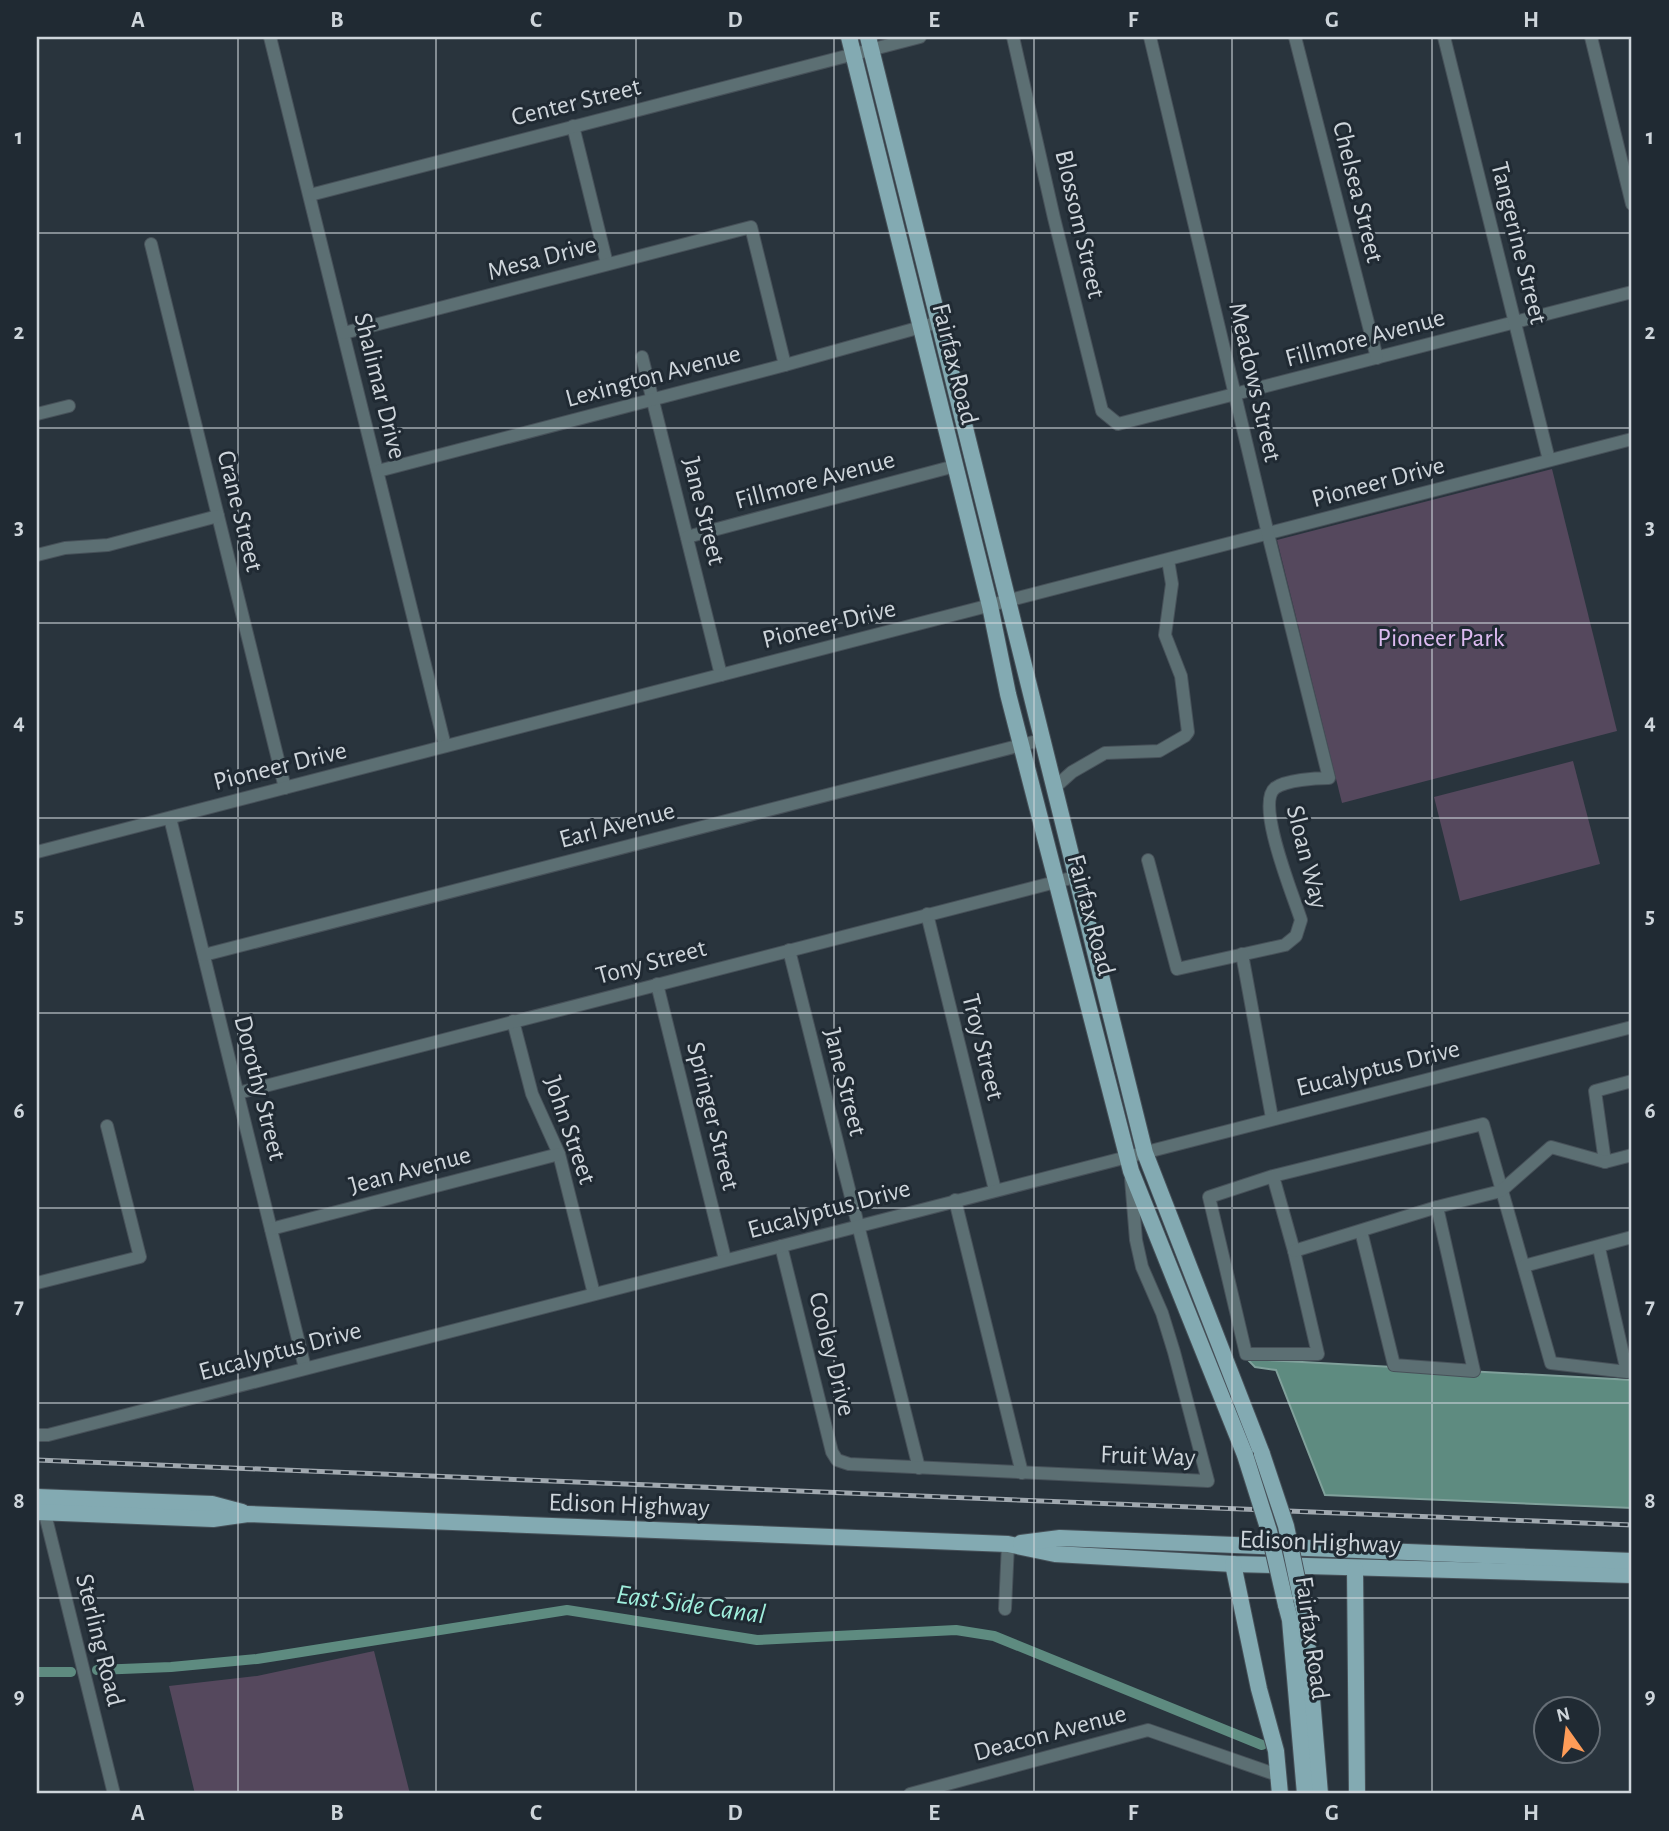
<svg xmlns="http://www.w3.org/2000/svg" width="1669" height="1831" viewBox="0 0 1669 1831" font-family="'Alegreya Sans',sans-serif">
<rect width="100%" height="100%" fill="#29343d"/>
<!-- green -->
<g fill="#55485d">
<path d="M1552 469 1617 731 1342 803 1277 540Z"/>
<path d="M1573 761 1600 864 1460 901 1434 797Z"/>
<path d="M374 1651 410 1794H195L169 1686 257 1676Z"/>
</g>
<!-- water -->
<path fill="#5e8b80" stroke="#80a19b" stroke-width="2" d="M1247 1359 1632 1380V1508L1325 1495 1276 1370 1255 1367Z"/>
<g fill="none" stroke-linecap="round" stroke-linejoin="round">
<!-- canal -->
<g stroke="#5e8b80" stroke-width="10">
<path d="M97 1670 171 1667 257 1659 567 1610 757 1640 956 1630 994 1636 1262 1745"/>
<path d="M37 1672H71"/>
</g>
<defs>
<g id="minor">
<path d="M270 37 445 746"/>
<path d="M1013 37 1054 218 1102 411 1118 424 1632 292"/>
<path d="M1295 37 1377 358"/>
<path d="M1444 37 1549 460"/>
<path d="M1591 37 1632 204"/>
<path d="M573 126 607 264"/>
<path d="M310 195 920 37"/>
<path d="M151 244 285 788"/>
<path d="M344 333 751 227 785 365"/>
<path d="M642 357 721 675"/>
<path d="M37 414 69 406"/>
<path d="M378 471 785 365 939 322"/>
<path d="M687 537 955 466"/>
<path d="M37 555 65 548 108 545 218 516"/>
<path d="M1053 789 1072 772 1105 753 1159 751 1185 736 1188 732 1181 676 1165 635 1172 584 1168 560"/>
<path d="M170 818 305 1368"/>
<path d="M37 852 1632 439"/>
<path d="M1148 860 1177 969 1285 945 1296 936 1301 920C1294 897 1255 804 1275 788 1286 780 1316 778 1329 778L1268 534 1150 37"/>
<path d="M927 914 995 1190"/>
<path d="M789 950 919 1468"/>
<path d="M1242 954 1272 1118"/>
<path d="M204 955 1041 740"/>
<path d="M657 984 725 1259"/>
<path d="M513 1021 532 1094 559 1154 594 1294"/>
<path d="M238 1093 1075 877"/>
<path d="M1605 1162 1595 1091 1632 1081"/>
<path d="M1273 1176 1294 1251 1318 1354H1246L1209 1197 1273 1176 1483 1124 1551 1363 1627 1372 1599 1248"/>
<path d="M955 1200 1022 1473"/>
<path d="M271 1229 559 1154"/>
<path d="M1361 1231 1394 1365 1474 1371 1437 1207"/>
<path d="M781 1246 832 1452 837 1460 849 1464 1208 1481 1174 1352 1162 1313 1142 1267 1136 1240 1131 1179"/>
<path d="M1294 1251 1437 1207 1501 1191 1551 1147 1605 1162 1632 1155"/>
<path d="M1524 1266 1632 1237"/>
<path d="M37 1283 140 1257 107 1126"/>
<path d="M37 1435H48L1632 1027"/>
<path d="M43 1506 114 1794"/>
<path d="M1005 1609 1008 1544"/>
<path d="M910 1794 1148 1730 1280 1776"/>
</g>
<g id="major">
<path d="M849 37 990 606 1008 694 1131 1171 1245 1455"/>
<path d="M868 37 1145 1153 1262 1454"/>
<path d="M37 1497 212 1504 242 1512"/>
<path d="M37 1512 213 1519 248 1514 1008 1544 1055 1554 1233 1564 1632 1575"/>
<path d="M1021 1543 1060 1538 1632 1561"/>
<path d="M1233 1564 1259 1689 1276 1751 1280 1794"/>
<path d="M1355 1568 1357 1794"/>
<path d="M1301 1598 1305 1614 1320 1794"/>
<path d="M1286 1605 1290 1620 1305 1794"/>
</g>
</defs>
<!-- minor casing -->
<use href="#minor" stroke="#475159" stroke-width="14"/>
<!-- major casing -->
<use href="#major" stroke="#475159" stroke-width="18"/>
<!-- minor -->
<use href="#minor" stroke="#5c6f73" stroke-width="12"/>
<!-- major -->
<use href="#major" stroke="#83aab2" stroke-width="16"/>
<defs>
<path id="rail" d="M37 1460 1632 1525"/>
</defs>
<!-- rail casing -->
<use href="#rail" stroke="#a0a8af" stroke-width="5"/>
<!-- rail -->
<use href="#rail" stroke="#202a33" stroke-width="2.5" stroke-dasharray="8" stroke-linecap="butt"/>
<defs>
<g id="major-bridge">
<path d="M1262 1454 1286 1526 1301 1598"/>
<path d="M1245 1455 1269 1531 1286 1605"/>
</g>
</defs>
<!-- major-bridge casing -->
<use href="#major-bridge" stroke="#475159" stroke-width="18" stroke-linecap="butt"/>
<!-- major-bridge -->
<use href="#major-bridge" stroke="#83aab2" stroke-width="16"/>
</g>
<!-- grid -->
<path fill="none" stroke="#ced5db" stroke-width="2" stroke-opacity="0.55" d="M238 37V1794M436 37V1794M636 37V1794M834 37V1794M1034 37V1794M1232 37V1794M1432 37V1794M37 233H1632M37 428H1632M37 623H1632M37 818H1632M37 1013H1632M37 1208H1632M37 1403H1632M37 1598H1632"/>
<g text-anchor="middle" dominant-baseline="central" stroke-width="6" stroke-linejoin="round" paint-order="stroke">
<!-- street labels -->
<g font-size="26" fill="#ced5db" stroke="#202a33">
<text transform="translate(576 102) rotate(-14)">Center Street</text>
<text transform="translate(1358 192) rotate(76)">Chelsea Street</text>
<text transform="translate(1080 224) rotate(77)">Blossom Street</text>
<text transform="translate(1519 243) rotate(76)">Tangerine Street</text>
<text transform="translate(542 258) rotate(-15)">Mesa Drive</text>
<text transform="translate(1365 338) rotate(-15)">Fillmore Avenue</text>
<text transform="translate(955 364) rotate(76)">Fairfax Road</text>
<text transform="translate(653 376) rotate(-15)">Lexington Avenue</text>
<text transform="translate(1255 382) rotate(77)">Meadows Street</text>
<text transform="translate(380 386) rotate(76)">Shalimar Drive</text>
<text transform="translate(815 480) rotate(-15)">Fillmore Avenue</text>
<text transform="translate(1378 482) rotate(-15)">Pioneer Drive</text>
<text transform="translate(240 511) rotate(76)">Crane Street</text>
<text transform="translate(704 511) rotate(76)">Jane Street</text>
<text transform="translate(829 624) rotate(-14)">Pioneer Drive</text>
<text transform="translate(280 766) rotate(-14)">Pioneer Drive</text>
<text transform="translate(617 825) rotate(-15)">Earl Avenue</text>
<text transform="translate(1307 857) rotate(76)">Sloan Way</text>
<text transform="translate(1091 915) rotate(75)">Fairfax Road</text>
<text transform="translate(651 962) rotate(-15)">Tony Street</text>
<text transform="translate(983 1047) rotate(76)">Troy Street</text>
<text transform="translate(1378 1068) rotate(-14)">Eucalyptus Drive</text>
<text transform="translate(845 1082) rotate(76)">Jane Street</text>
<text transform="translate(260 1088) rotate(76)">Dorothy Street</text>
<text transform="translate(713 1116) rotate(76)">Springer Street</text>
<text transform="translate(570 1130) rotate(71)">John Street</text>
<text transform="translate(410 1170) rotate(-15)">Jean Avenue</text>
<text transform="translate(829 1209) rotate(-15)">Eucalyptus Drive</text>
<text transform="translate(280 1351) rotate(-15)">Eucalyptus Drive</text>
<text transform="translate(832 1354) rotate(76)">Cooley Drive</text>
<text transform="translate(1148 1456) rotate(2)">Fruit Way</text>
<text transform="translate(629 1505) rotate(2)">Edison Highway</text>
<text transform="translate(1320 1542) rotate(2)">Edison Highway</text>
<text transform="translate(1312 1638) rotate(82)">Fairfax Road</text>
<text transform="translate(100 1640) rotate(76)">Sterling Road</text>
<text transform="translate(1050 1733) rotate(-15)">Deacon Avenue</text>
</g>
<!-- park labels -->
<g font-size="26" fill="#dcbaf0" stroke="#202a33">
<text x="1441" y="638">Pioneer Park</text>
</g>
<!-- water labels -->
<g font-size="28" font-style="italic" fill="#9feedc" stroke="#202a33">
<text transform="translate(691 1605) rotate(8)">East Side Canal</text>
</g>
</g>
<!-- border -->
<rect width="1669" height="1831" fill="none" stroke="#202a33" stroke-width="77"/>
<!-- north arrow -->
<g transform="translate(1567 1730) rotate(346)"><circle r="33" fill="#202a33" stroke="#666e76" stroke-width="2"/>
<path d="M0-5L12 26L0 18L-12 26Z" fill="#fe9c58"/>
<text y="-10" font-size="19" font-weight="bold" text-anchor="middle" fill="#ced5db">N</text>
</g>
<rect x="38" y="38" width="1592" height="1754" fill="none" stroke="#ced5db" stroke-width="2.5"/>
<g font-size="23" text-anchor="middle" font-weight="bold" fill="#ced5db">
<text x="138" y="27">A</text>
<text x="337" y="27">B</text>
<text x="536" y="27">C</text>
<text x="735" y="27">D</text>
<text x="934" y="27">E</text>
<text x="1133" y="27">F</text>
<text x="1332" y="27">G</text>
<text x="1531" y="27">H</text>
<text x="19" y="144">1</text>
<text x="1650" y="144">1</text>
<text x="19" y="339">2</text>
<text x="1650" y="339">2</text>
<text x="19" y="534">3</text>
<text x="1650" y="534">3</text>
<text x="19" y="729">4</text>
<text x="1650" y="729">4</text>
<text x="19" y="923">5</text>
<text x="1650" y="923">5</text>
<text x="19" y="1118">6</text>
<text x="1650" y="1118">6</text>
<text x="19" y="1313">7</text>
<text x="1650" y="1313">7</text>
<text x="19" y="1508">8</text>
<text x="1650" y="1508">8</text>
<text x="19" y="1703">9</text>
<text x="1650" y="1703">9</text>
<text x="138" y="1820">A</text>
<text x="337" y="1820">B</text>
<text x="536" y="1820">C</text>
<text x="735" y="1820">D</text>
<text x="934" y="1820">E</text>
<text x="1133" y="1820">F</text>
<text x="1332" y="1820">G</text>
<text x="1531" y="1820">H</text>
</g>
</svg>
